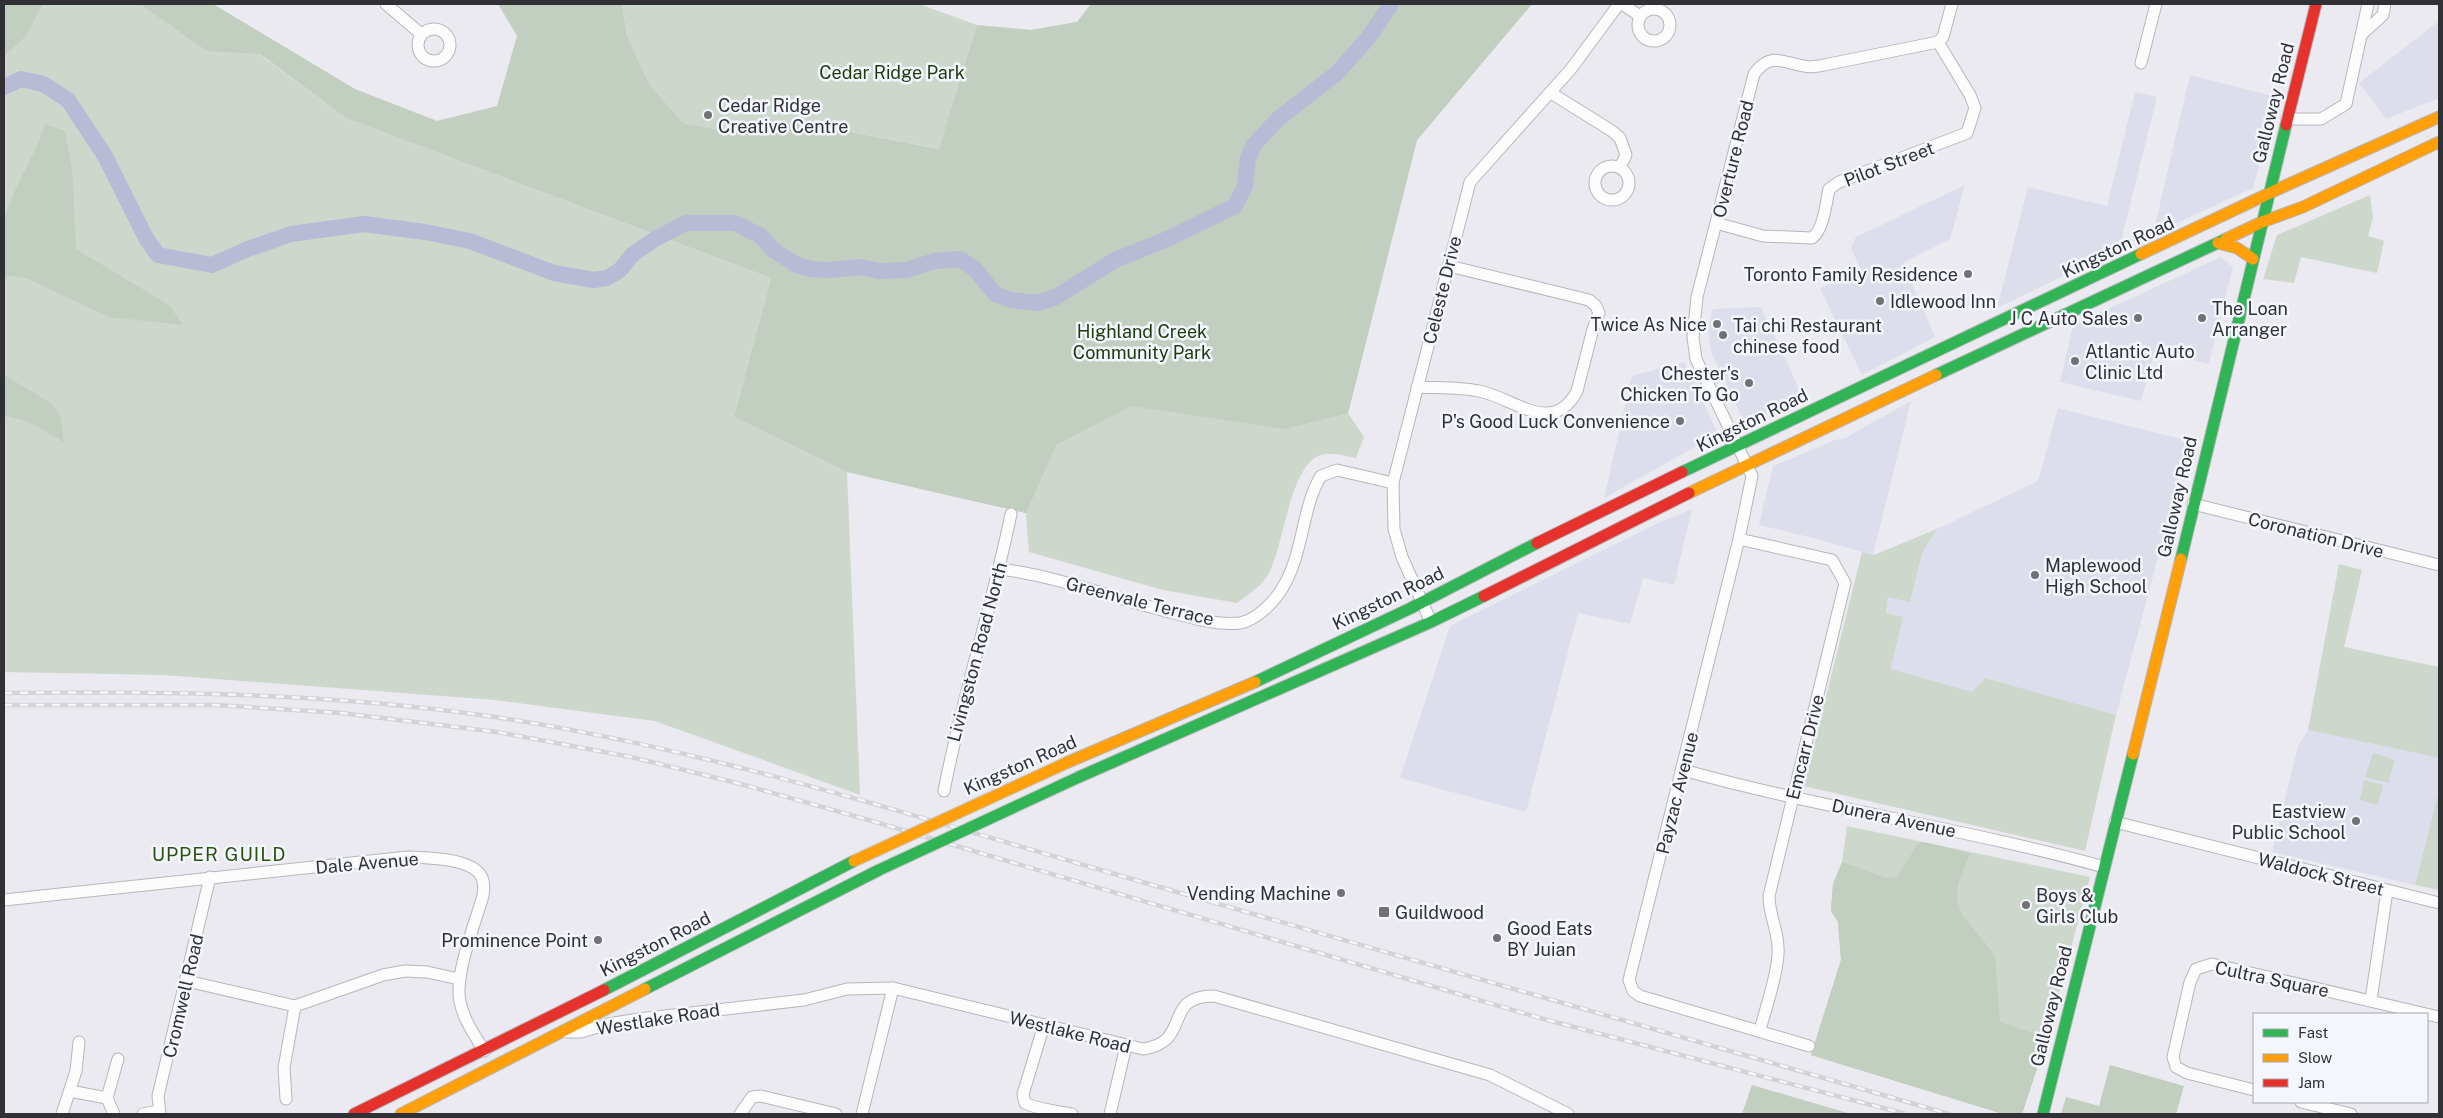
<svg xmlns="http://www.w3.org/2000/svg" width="2443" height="1118" viewBox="0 0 2443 1118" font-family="'Public Sans',sans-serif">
<rect width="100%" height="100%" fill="#eaeaf0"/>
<!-- built -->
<g fill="#dcdeeb">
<path d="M2439 21V98L2386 119 2359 83Z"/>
<path d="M2190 75 2277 97 2253 188 2153 234Z"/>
<path d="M2135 92 2157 97 2119 249 1997 308 2028 187 2107 206Z"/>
<path d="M1965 185 1950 239 1903 263 1935 337 1862 375 1820 288 1861 270 1851 248 1856 237Z"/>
<path d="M2221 257 2233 267 2209 364 2155 351 2141 401 2060 382 2073 325Z"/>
<path d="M1761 307 1804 399 1744 422 1712 354 1708 329 1713 309Z"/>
<path d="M1684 362 1718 434 1604 498 1632 376Z"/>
<path d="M1911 401 1873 555 1821 540 1759 525 1773 466 1835 440 1845 438Z"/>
<path d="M2058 408 2189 441 2116 715 1985 678 1972 692 1891 669 1903 617 1886 613 1888 596 1910 601 1922 553 1937 529 2038 481Z"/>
<path d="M1692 509 1674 585 1643 578 1630 624 1578 613 1526 812 1400 778 1450 626 1658 523Z"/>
<path d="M2308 730 2439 758V790L2415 885 2272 852 2298 746Z"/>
</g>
<!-- green -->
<g fill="#cdd7cc">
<path d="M4 4H191L346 118 771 278 734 417 847 472 860 795 655 721 495 700 163 675 4 672Z"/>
<path d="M622 4H919L977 25 940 149 799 122 742 134 683 123 649 84 627 36Z"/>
<path d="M1091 4H1532L1417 140 1348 413 1364 437 1356 458C1344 456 1330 451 1318 456 1287 472 1285 549 1266 578 1260 587 1246 596 1237 603L1163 590 1029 552 1026 513 864 476 933 202 1031 30 1077 22Z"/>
<path d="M2370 195 2373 218 2368 236 2384 241 2377 273 2301 257 2294 283 2263 279 2277 235Z"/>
<path d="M1937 529 1922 553 1910 602 1888 597 1886 613 1903 617 1891 669 1972 692 1985 678 2116 715 2085 851 1804 786 1862 552 1874 555Z"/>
<path d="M2339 564 2362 570 2344 647 2439 667V758L2308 730Z"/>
<path d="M2373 753 2395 760 2388 783 2365 777Z"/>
<path d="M2364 780 2383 785 2378 805 2360 800Z"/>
<path d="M2439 790V890L2415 885Z"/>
<path d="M1847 826 2090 877 2047 1038 2022 1114H2003L1811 1055 1841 960 1838 922 1831 911 1833 884 1842 862Z"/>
</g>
<!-- forest -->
<g fill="#c2cebf">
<path d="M4 4H43L26 36 4 56Z"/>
<path d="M140 4H213L355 89 437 121 497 106 517 36 498 4H622L627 36 649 84 683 123 742 134 799 122 939 149 977 25 1031 30 1077 22 1091 4H1532L1417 140 1348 413 1285 429 1131 406 1056 445 1026 513 847 472 734 417 771 278 346 118 260 54 207 51Z"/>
<path d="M45 124 65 131 72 168 76 249 169 305 183 325 109 317 26 278 10 276 4 277C4 260 1 240 4 223 9 193 36 156 45 124Z"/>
<path d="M4 375 52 404 60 415 64 442 27 421 4 416Z"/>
<path d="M1923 842 1970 853 1958 885 1957 899 1962 915 1995 955 2000 1022 2047 1038 2022 1114H2003L1811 1055 1841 960 1838 922 1831 911 1833 884 1842 862 1886 878 1897 877 1917 845Z"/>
<path d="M2110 1065 2184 1086 2176 1114H2061L2066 1097 2099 1106Z"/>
<path d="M1752 1085 1851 1114H1742Z"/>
</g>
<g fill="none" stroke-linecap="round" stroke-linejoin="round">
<!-- river -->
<path stroke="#b7bbd5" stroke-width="16" d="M4 87 21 79 43 84 68 100 105 156 147 240 158 255 212 265 248 249 291 234 364 224 425 232 470 241 554 273 594 280 607 278 620 270 633 254 655 239 686 223H735L761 236 773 250 797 265 811 269 829 270 860 267 879 271 907 270 934 261 960 259 975 269 995 294 1011 300 1037 303 1056 297 1115 260 1163 241 1235 206 1245 186 1248 158 1253 146 1279 118 1337 73 1369 37 1391 4"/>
<defs>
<g id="street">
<path d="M386 4 421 34"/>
<path d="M1622 4 1640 16"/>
<circle cx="1654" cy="25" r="16"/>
<circle cx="434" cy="45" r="16"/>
<path d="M2361 35 2383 15 2385 4"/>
<path d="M2141 63 2156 4"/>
<path d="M1551 93 1612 131 1620 138 1626 155 1620 167"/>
<path d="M2287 119H2321L2346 104 2368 4"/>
<circle cx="1612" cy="183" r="17"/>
<path d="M1716 223 1763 236 1812 238C1824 229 1826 203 1829 189L1839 182 1967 133 1975 108 1970 95 1938 42"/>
<path d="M1417 387C1438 388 1459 387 1479 391 1514 398 1553 437 1577 391L1593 329 1599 313 1596 306 1589 300 1449 266"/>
<path d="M2193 504 2439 565"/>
<path d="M1739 539 1832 560 1845 583 1769 896C1769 917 1780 934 1778 954 1777 977 1766 1007 1760 1030"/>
<path d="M1000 569C1055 576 1108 596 1162 610 1186 616 1215 626 1240 623 1257 620 1275 601 1283 587 1304 552 1302 506 1321 476L1337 470 1393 483"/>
<path d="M1431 622 1402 557 1394 529 1393 483 1470 182 1571 69 1619 4"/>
<path d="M1683 770C1822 809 1965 828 2104 867"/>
<path d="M944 791C962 697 992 607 1011 514"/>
<path d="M2115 822 2439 903"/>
<path d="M4 900 408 857C427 858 466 858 479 873 485 880 484 888 483 896 475 923 454 976 460 1002 464 1021 475 1035 484 1051"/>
<path d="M187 981 295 1006 383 975 405 971 427 972 459 979"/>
<path d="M2371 1000 2387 891"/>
<path d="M1044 1025 1023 1094 1025 1103C1039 1110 1057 1111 1072 1114"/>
<path d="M566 1032H581L608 1024 639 1019 804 1000 847 989 893 988 1143 1049C1193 1042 1161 996 1214 996L1490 1075 1568 1114"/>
<path d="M1809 1046 1640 996 1633 991 1629 980 1739 539 1752 476 1696 359 1693 337 1697 297 1754 74C1770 52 1781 62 1804 66 1811 68 1818 66 1824 65L1938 42 1943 37 1952 4"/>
<path d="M2254 1090 2187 1073 2176 1067 2173 1057 2190 982 2196 969 2212 964 2439 1017"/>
<path d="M70 1091 107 1098"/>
<path d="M286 1099 284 1068 295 1006"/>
<path d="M2301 1102 2351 1114"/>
<path d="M62 1114 76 1071 79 1042"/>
<path d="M114 1114 107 1098 118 1059"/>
<path d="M143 1114 158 1111"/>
<path d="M160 1114 158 1096 210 877"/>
<path d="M740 1114 752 1097 761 1096 836 1114"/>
<path d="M862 1114 893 988"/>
<path d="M1110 1114 1126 1046"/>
</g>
<g id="fast">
<path d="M1936 375 2226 239"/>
<path d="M1682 472 2141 254"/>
<path d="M2181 559 2286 125"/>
<path d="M1255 682 1411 608 1537 543"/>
<path d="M1079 777 1431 622 1484 596"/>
<path d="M645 989 879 870"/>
<path d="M604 990 854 861"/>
<path d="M2043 1114 2133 754"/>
</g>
<g id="slow">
<path d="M2226 239 2262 222 2303 207 2439 142"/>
<path d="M2218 243 2237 248 2253 259"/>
<path d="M2141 254 2287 185 2439 117"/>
<path d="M1689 493 1936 375"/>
<path d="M2133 754 2181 559"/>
<path d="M1066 763 1255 682"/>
<path d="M401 1114 645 989"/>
</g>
<g id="jam">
<path d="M2286 125 2316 4"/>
<path d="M1537 543 1682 472"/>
<path d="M1484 596 1689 493"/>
<path d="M354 1114 604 990"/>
</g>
</defs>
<!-- street casing -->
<use href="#street" stroke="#b6b6bb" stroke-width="13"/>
<!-- fast casing -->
<use href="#fast" stroke="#b6b6bb" stroke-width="13"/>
<!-- slow casing -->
<use href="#slow" stroke="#b6b6bb" stroke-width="13"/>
<!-- jam casing -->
<use href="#jam" stroke="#b6b6bb" stroke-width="13"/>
<!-- street -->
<use href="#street" stroke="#fcfcfd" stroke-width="11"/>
<!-- fast -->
<use href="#fast" stroke="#30b455" stroke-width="11"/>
<!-- slow -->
<use href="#slow" stroke="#ff9f0a" stroke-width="11"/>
<!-- jam -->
<use href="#jam" stroke="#e5322d" stroke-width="11"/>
<defs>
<g id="rail">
<path d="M4 693C169 691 332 693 495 717 708 749 913 816 1118 875 1395 955 1673 1034 1949 1114"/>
<path d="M4 705H216L341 713 497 732 631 757 737 783 865 819 1547 1020 1906 1114"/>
</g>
</defs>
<!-- rail casing -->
<use href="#rail" stroke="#d3d3d5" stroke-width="4.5"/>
<!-- rail -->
<use href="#rail" stroke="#f4f6fd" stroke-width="2.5" stroke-dasharray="8" stroke-linecap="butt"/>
<defs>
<path id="fast-bridge" d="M879 870 1079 777"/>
<path id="slow-bridge" d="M854 861 1066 763"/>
</defs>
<!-- fast-bridge casing -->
<use href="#fast-bridge" stroke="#c6c6c9" stroke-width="13" stroke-linecap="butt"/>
<!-- slow-bridge casing -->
<use href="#slow-bridge" stroke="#c6c6c9" stroke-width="13" stroke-linecap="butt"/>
<!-- fast-bridge -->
<use href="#fast-bridge" stroke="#30b455" stroke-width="11"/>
<!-- slow-bridge -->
<use href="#slow-bridge" stroke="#ff9f0a" stroke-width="11"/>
</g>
<!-- markers -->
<g fill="#717176" stroke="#f4f6fd" stroke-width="2">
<circle cx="708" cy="115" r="5"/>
<circle cx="1968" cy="274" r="5"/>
<circle cx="1880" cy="301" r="5"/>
<circle cx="2138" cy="318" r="5"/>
<circle cx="2202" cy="318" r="5"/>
<circle cx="1717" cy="324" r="5"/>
<circle cx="1723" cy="335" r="5"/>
<circle cx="2075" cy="361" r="5"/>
<circle cx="1749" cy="383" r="5"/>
<circle cx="1680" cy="421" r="5"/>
<circle cx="2035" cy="575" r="5"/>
<circle cx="2356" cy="821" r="5"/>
<circle cx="1341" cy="893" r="5"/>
<circle cx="2026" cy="905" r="5"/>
<rect x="1378" y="906" width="12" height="12" rx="2.5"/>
<circle cx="1497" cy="938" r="5"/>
<circle cx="598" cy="940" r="5"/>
</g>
<g text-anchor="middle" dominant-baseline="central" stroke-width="5" stroke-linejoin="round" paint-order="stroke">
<!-- park labels -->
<g font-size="18" fill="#1d3a0b" stroke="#f4f6fd">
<text x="892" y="72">Cedar Ridge Park</text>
<text x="1142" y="331">Highland Creek<tspan x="1142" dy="21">Community Park</tspan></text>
</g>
<!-- street labels -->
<g font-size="18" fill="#303035" stroke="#f4f6fd">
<text transform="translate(2273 103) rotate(-76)">Galloway Road</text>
<text transform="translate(1733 159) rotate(-76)">Overture Road</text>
<text transform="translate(1889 164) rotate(-21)">Pilot Street</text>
<text transform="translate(2118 247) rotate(-25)">Kingston Road</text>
<text transform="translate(1442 290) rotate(-76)">Celeste Drive</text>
<text transform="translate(1752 420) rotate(-26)">Kingston Road</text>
<text transform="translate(2177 497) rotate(-77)">Galloway Road</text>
<text transform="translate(2316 535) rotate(14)">Coronation Drive</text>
<text transform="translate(1388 598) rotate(-26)">Kingston Road</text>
<text transform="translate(1140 601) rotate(14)">Greenvale Terrace</text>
<text transform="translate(977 652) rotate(-75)">Livingston Road North</text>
<text transform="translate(1805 747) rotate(-76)">Emcarr Drive</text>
<text transform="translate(1020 765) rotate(-24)">Kingston Road</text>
<text transform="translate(1677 793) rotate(-76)">Payzac Avenue</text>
<text transform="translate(1894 818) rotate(12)">Dunera Avenue</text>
<text transform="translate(367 863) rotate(-5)">Dale Avenue</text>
<text transform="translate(2321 874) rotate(14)">Waldock Street</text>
<text transform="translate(655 944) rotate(-27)">Kingston Road</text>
<text transform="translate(2272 979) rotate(12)">Cultra Square</text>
<text transform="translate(183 996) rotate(-77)">Cromwell Road</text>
<text transform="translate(2051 1006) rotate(-76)">Galloway Road</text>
<text transform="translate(658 1019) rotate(-9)">Westlake Road</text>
<text transform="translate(1070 1032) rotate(14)">Westlake Road</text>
</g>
<!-- poi labels -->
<g font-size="18" fill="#303035" stroke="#f4f6fd" text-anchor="start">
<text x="718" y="105">Cedar Ridge<tspan x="718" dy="21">Creative Centre</tspan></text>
<text x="1958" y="274" text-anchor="end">Toronto Family Residence</text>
<text x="1890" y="301">Idlewood Inn</text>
<text x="2212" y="308">The Loan<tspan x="2212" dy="21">Arranger</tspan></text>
<text x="2128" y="318" text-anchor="end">J C Auto Sales</text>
<text x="1707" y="324" text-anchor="end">Twice As Nice</text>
<text x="1733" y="325">Tai chi Restaurant<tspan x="1733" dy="21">chinese food</tspan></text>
<text x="2085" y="351">Atlantic Auto<tspan x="2085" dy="21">Clinic Ltd</tspan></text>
<text x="1739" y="373" text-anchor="end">Chester's<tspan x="1739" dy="21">Chicken To Go</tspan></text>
<text x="1670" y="421" text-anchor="end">P's Good Luck Convenience</text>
<text x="2045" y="565">Maplewood<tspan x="2045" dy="21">High School</tspan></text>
<text x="2346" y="811" text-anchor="end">Eastview<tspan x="2346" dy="21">Public School</tspan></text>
<text x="1331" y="893" text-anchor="end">Vending Machine</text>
<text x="2036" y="895">Boys &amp;<tspan x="2036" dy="21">Girls Club</tspan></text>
<text x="1395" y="912">Guildwood</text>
<text x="1507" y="928">Good Eats<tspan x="1507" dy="21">BY Juian</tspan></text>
<text x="588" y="940" text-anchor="end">Prominence Point</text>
</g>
<!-- neighbourhood labels -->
<g font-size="19" letter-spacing="1" fill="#2c5113" stroke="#f4f6fd">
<text x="219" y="854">UPPER GUILD</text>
</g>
</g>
<!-- border -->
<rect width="2443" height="1118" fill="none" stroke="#303035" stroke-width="10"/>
<!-- legend -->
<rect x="2253" y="1013" width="175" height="90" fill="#f4f6fd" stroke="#a6a7ad"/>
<rect x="2263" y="1029" width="25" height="8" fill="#30b455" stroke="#a6a7ad"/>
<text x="2298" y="1038" font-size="15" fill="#303035">Fast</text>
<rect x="2263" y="1054" width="25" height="8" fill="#ff9f0a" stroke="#a6a7ad"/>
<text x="2298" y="1063" font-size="15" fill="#303035">Slow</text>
<rect x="2263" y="1079" width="25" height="8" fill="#e5322d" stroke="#a6a7ad"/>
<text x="2298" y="1088" font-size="15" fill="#303035">Jam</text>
</svg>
